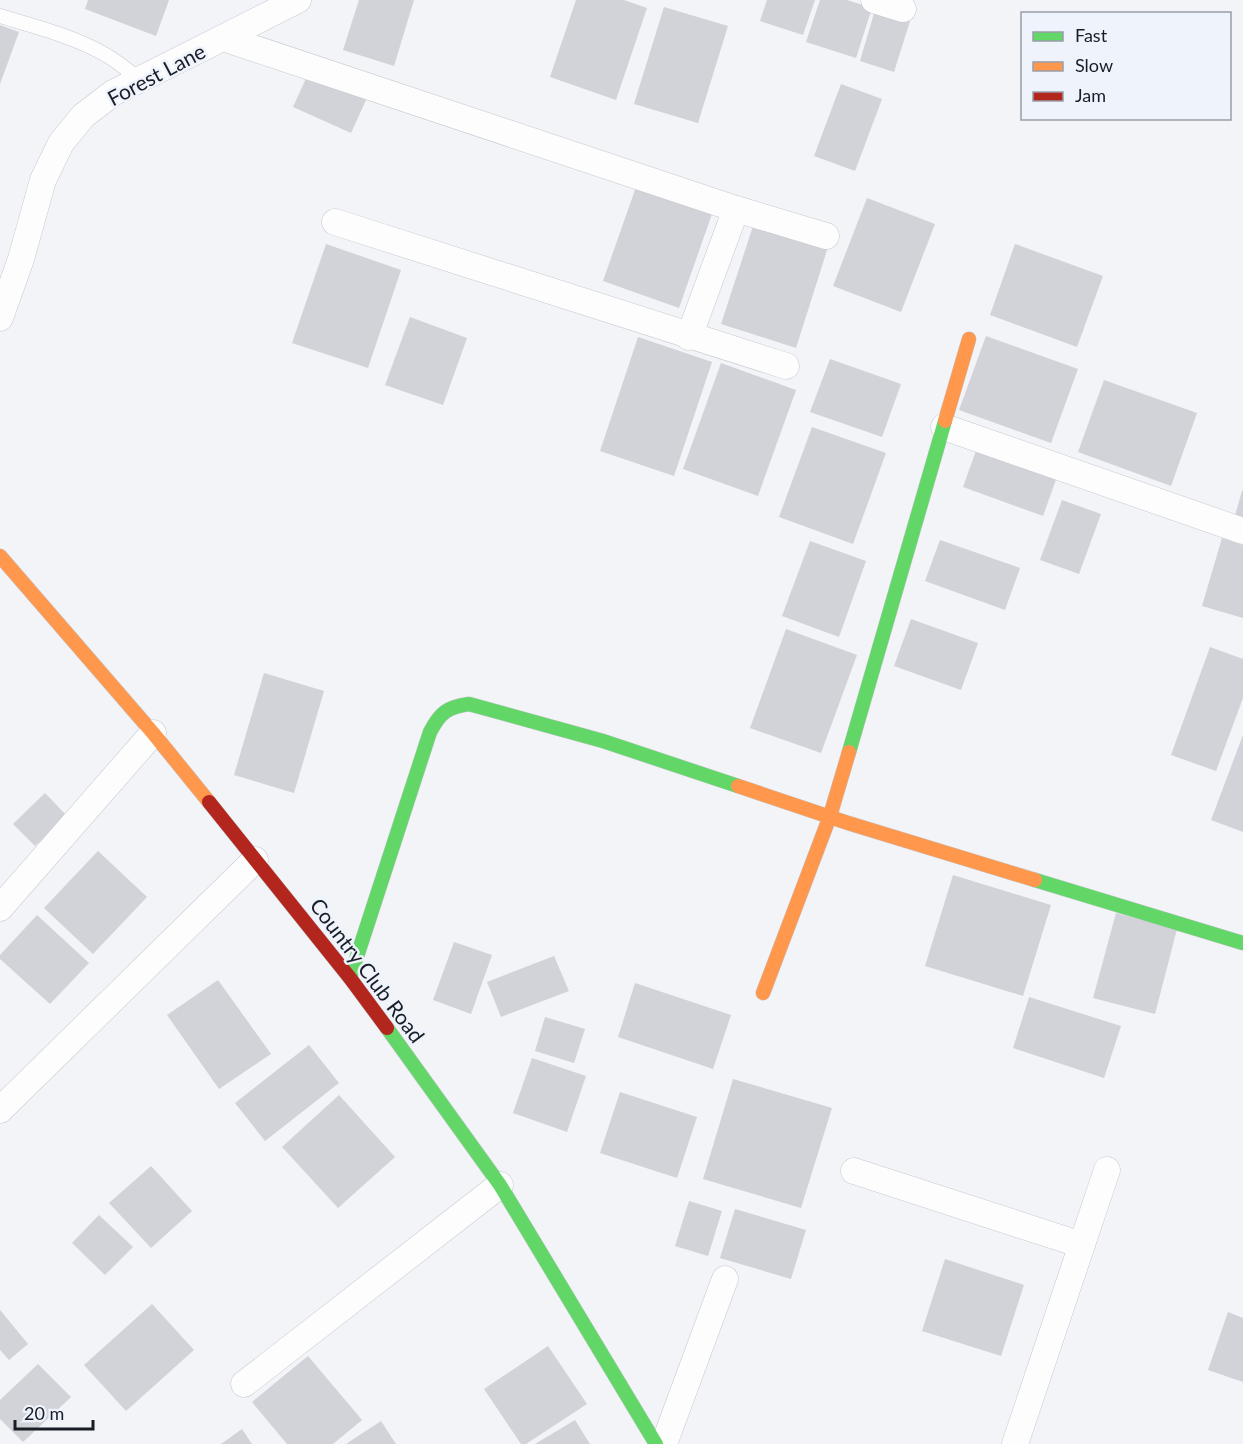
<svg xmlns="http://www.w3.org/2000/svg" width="1243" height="1444" viewBox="0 0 1243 1444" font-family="Lato,sans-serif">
<rect width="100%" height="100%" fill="#f2f4f8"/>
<!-- building -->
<g fill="#d2d2d9">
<path d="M88 0H169L156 36 85 9Z"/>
<path d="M359 0H414L394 66 343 50Z"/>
<path d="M576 0H624L647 8 616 100 550 77Z"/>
<path d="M767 0H815L803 35 760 21Z"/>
<path d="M820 0H847L872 8 856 58 806 42Z"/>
<path d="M664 7 728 26 698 123 634 104Z"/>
<path d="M875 10 910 21 894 72 860 61Z"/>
<path d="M0 25 19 32 0 84Z"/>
<path d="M308 74 366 100 351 133 293 107Z"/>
<path d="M841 84 882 99 855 171 814 156Z"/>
<path d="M636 187 712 214 679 308 603 281Z"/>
<path d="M867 198 935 224 901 312 833 286Z"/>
<path d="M755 220 829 244 796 348 721 324Z"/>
<path d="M326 244 401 270 368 368 292 343Z"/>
<path d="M1015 244 1103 276 1077 347 990 315Z"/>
<path d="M410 317 467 338 443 405 385 385Z"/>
<path d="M986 336 1078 369 1051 443 959 410Z"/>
<path d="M638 337 712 362 674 476 600 451Z"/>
<path d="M830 359 901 384 882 437 810 412Z"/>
<path d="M721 363 796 390 758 496 683 469Z"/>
<path d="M1104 380 1197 413 1171 486 1078 452Z"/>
<path d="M812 427 886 453 853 544 779 517Z"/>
<path d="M978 445 1058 474 1043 516 963 487Z"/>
<path d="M1242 491H1243V521L1234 519Z"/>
<path d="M1062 500 1101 514 1079 574 1040 560Z"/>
<path d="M1222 538 1243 545V618L1202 606Z"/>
<path d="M940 540 1020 568 1005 610 925 581Z"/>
<path d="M810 541 866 561 839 637 782 616Z"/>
<path d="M911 619 978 643 961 690 894 666Z"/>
<path d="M786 629 857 655 821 753 750 728Z"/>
<path d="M1210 647 1243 659V698L1216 771 1171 755Z"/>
<path d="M264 673 324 691 294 793 234 775Z"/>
<path d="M1243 735V832L1211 820Z"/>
<path d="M45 793 67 816 35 846 13 824Z"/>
<path d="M98 851 147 897 93 954 44 908Z"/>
<path d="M953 875 1051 905 1023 996 925 966Z"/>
<path d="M1116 913 1177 929 1155 1014 1093 998Z"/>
<path d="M37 915 89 963 50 1004 0 959V955Z"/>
<path d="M454 942 492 955 471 1014 433 1000Z"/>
<path d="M554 956 569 991 501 1017 487 982Z"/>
<path d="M218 980 271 1054 219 1089 167 1015Z"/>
<path d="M635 983 731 1015 713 1069 618 1037Z"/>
<path d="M1029 997 1121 1026 1104 1078 1013 1048Z"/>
<path d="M545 1017 585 1029 574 1063 535 1051Z"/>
<path d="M309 1045 339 1083 265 1141 235 1103Z"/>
<path d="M532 1058 586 1076 567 1132 513 1113Z"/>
<path d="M733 1079 832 1108 801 1208 703 1179Z"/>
<path d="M620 1092 697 1117 677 1178 600 1153Z"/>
<path d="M339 1095 395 1157 338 1208 282 1147Z"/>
<path d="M151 1166 192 1211 151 1248 109 1203Z"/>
<path d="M689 1201 722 1211 708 1256 675 1246Z"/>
<path d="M735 1209 806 1230 791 1279 720 1258Z"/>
<path d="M99 1215 133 1247 105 1275 72 1243Z"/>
<path d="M945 1259 1024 1285 1001 1356 922 1331Z"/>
<path d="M152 1304 194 1350 126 1411 84 1365Z"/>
<path d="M0 1310 28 1344 9 1360 0 1350Z"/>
<path d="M1228 1312 1243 1318V1382L1208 1370Z"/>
<path d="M548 1346 587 1404 526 1444H521L484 1389Z"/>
<path d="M308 1356 362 1420 333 1444H287L252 1402Z"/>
<path d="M38 1364 71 1397 23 1442 0 1419V1400Z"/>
<path d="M575 1420 590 1444H535Z"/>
<path d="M381 1421 396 1444H346Z"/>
<path d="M242 1429 252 1444H221Z"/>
</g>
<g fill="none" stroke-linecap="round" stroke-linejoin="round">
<defs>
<path id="lane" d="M0 16C36 27 73 36 106 55 118 62 129 71 140 80"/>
<g id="street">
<path d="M874 0 903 9"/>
<path d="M223 38 736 209 826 236"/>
<path d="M335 222 786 366"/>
<path d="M0 318 21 259 43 180 61 143 83 116 113 93 298 0"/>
<path d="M689 337 736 209"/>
<path d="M944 427 1243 531"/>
<path d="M0 908 153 733"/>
<path d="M0 1110 255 860"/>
<path d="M854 1171 1082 1245"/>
<path d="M244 1384 500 1185"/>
<path d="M664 1444 725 1279"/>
<path d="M1015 1444 1107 1170"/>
</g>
<g id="fast">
<path d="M849 752 945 421"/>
<path d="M1035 880 1243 943"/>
<path d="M350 978 430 732C440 713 447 707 469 704L603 741 738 786"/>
<path d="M387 1028 500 1185 656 1444"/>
</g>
<g id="slow">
<path d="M945 421 969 339"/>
<path d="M0 556 153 733 209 802"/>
<path d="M738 786 848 823 1035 880"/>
<path d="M763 993 830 816 849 752"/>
</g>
<path id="jam" d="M209 802 350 978 387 1028"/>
</defs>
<!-- lane casing -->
<use href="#lane" stroke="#c6c9cf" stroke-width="15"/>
<!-- street casing -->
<use href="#street" stroke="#c6c9cf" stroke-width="27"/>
<!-- fast casing -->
<use href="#fast" stroke="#c6c9cf" stroke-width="15"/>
<!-- slow casing -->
<use href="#slow" stroke="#c6c9cf" stroke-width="15"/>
<!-- jam casing -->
<use href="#jam" stroke="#c6c9cf" stroke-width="15"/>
<!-- lane -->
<use href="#lane" stroke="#fdfdfe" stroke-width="14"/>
<!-- street -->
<use href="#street" stroke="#fdfdfe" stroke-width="26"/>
<!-- fast -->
<use href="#fast" stroke="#63d668" stroke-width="14"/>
<!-- slow -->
<use href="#slow" stroke="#ff974d" stroke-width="14"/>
<!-- jam -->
<use href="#jam" stroke="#b3261e" stroke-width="14"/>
</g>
<g text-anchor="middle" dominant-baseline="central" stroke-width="5" stroke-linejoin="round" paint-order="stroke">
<!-- street labels -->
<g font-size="21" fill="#191d25" stroke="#eef3fc">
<text transform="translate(156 74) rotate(-28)">Forest Lane</text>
<text transform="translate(368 970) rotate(53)">Country Club Road</text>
</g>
</g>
<!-- legend -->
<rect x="1021" y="12" width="210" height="108" fill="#eef3fc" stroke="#999da6" stroke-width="1.5"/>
<rect x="1033" y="32" width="30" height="9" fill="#63d668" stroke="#999da6" stroke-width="1.5"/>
<text x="1075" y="42" font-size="18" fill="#191d25">Fast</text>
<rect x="1033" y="62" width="30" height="9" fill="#ff974d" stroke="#999da6" stroke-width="1.5"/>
<text x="1075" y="72" font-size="18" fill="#191d25">Slow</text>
<rect x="1033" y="92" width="30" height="9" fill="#b3261e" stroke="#999da6" stroke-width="1.5"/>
<text x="1075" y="102" font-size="18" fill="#191d25">Jam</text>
<!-- scale -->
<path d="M15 1420v9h78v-9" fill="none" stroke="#191d25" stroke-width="3"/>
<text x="24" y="1420" font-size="18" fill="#191d25" stroke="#eef3fc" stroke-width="4.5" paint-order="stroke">20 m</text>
</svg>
